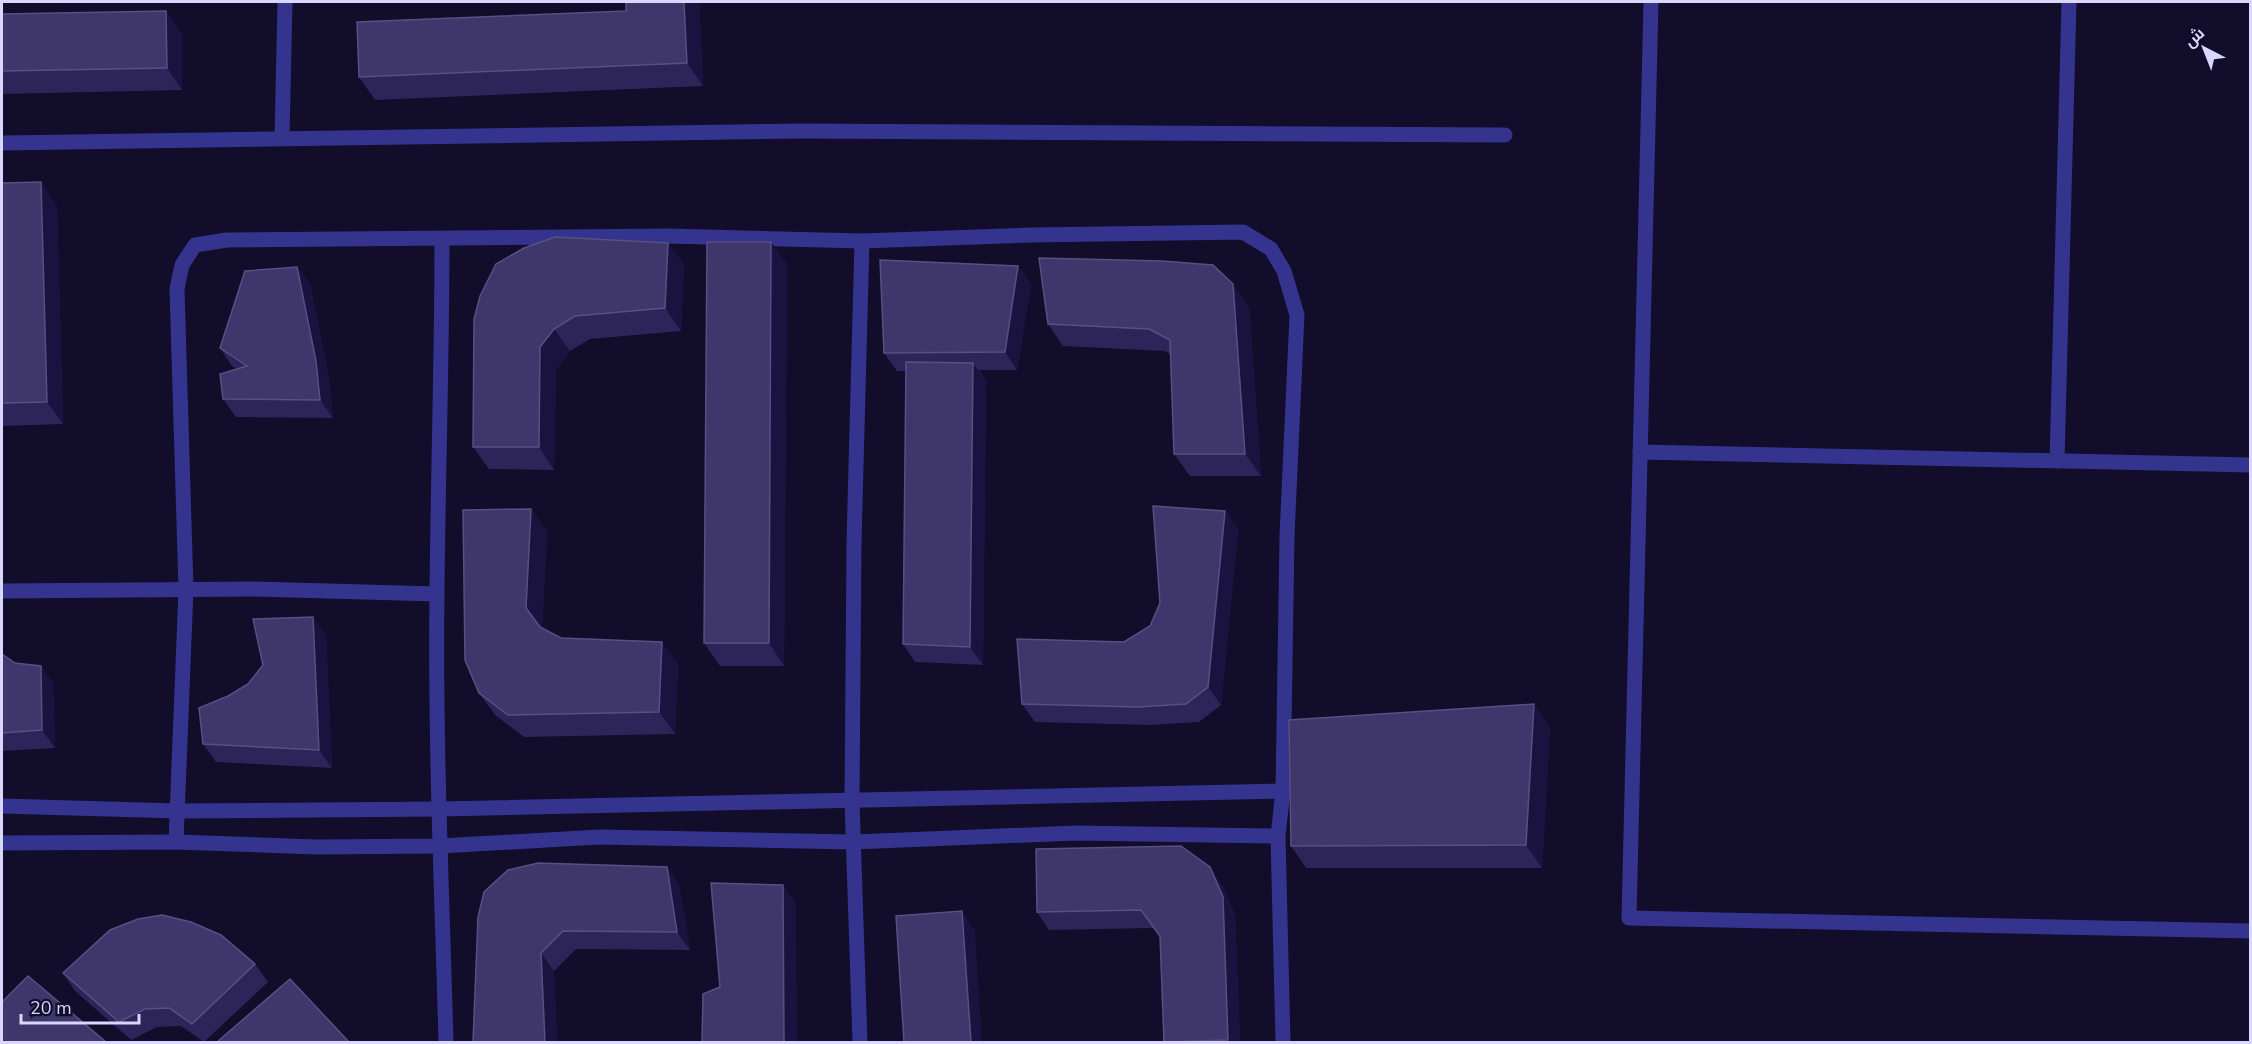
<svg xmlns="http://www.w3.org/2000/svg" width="2252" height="1044" viewBox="0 0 2252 1044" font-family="'Nunito Sans',Cairo,sans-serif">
<rect width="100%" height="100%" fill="#110d2a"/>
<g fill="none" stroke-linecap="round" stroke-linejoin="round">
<!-- street -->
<g stroke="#34338e" stroke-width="15">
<path d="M1651 2 1629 918 2250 931"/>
<path d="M282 138 285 2"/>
<path d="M2 143 803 131 1505 135"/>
<path d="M442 240C442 358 438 475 437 593 435 743 442 893 446 1042"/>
<path d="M1640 452 2250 465"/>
<path d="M2057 461 2069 2"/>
<path d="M2 591 255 589 437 594"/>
<path d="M2 806 178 811 440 809 1283 791"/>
<path d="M176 842 186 589 177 289 182 265 195 245 227 240 668 236 862 241 1032 235 1243 232 1271 249 1284 271 1297 315 1287 536 1283 791 1278 836 1283 1042"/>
<path d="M2 843 176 842 316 847 440 846 599 837 853 842 1076 833 1278 836"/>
<path d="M860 1042 852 801 854 542 862 241"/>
</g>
</g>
<!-- wall -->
<g fill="#2d2459">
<path d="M699 2 703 86 375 100 359 77 626 11Z"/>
<path d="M166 11 182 34V90L2 94V14Z"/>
<path d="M2 183 57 205 63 424 2 426Z"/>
<path d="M668 243 684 265 681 331 590 339 570 351 556 370 554 470 489 469 473 447 474 319Z"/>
<path d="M787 264 784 666H720L704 643Z"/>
<path d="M1018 266 1031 284 1017 370H979L986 381 983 665 915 662 903 644 906 371H897L884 353Z"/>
<path d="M297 267 310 285 329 379 333 418 236 417 223 399 237 369 232 366 220 348Z"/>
<path d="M1249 306 1261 476H1190L1174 454 1171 355 1165 351 1063 346 1048 324Z"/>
<path d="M531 509 547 532 542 628 561 638 678 664 675 734 524 737 495 715 479 693Z"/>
<path d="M1225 511 1238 529 1221 705 1199 722 1151 725 1035 722 1022 704 1150 626Z"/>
<path d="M326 635 332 768 216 762 203 744 228 696Z"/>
<path d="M2 654 15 663 41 666 53 684 55 748 2 751Z"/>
<path d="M1550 727 1542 868H1306L1291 846Z"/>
<path d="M667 867 679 885 690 950 576 949 554 971 557 1042H473L478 917Z"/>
<path d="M1222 885 1235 915 1240 1042H1164L1160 937 1153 928 1049 930 1037 912Z"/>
<path d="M255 964 268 982 204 1042 181 1026 157 1027 131 1040 75 991 63 973Z"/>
</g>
<!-- shaded-wall -->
<g fill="#1a133f">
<path d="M684 2H699L703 86 687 63Z"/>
<path d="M166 11 182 34V90L167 68Z"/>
<path d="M41 182 57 205 63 424 47 402Z"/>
<path d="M771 242 787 264 784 666 769 643Z"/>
<path d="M668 243 684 265 681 331 665 308Z"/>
<path d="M1018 266 1031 284 1017 370 1005 352Z"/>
<path d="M297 267 310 285 329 379 333 418 320 400Z"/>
<path d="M1233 284 1249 306 1261 476 1245 454Z"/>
<path d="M554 329 570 351 556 370 554 470 539 447 540 347Z"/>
<path d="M973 363 986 381 983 665 970 647Z"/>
<path d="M531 509 547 532 542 630 526 608Z"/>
<path d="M1225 511 1238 529 1221 705 1208 687Z"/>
<path d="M313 617 326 635 332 768 319 750Z"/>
<path d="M662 642 678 664 675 734 659 712Z"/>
<path d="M41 666 53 684 55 748 42 730Z"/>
<path d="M1534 704 1550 727 1542 868 1526 845Z"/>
<path d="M667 867 679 885 690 950 677 932Z"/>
<path d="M1210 867 1222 885 1235 915 1240 1042H1229L1228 1040Z"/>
<path d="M783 885 796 903 797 1042H784Z"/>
<path d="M962 911 975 930 982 1042H971Z"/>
<path d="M541 953 554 971 557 1042H545Z"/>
</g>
<!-- building -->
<g fill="#3f376b" stroke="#585082" stroke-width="1.5">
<path d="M626 2H684L687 63 359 77 357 22 626 11Z"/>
<path d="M166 11 167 68 2 71V14Z"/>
<path d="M41 182 47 402 2 403V183Z"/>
<path d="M555 237 668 243 665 308 575 316 554 329 540 347 539 447H473L474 319 480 296 496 264 524 248Z"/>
<path d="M707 242H771L769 643H704Z"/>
<path d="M1039 258 1162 261 1213 265 1233 284 1245 454H1174L1170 340 1149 329 1048 324Z"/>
<path d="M880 260 1018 266 1005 352 884 353Z"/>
<path d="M297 267 316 361 320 400 223 399 220 374 247 366 220 348 245 271Z"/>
<path d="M906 362 973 363 970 647 903 644Z"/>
<path d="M1153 506 1225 511 1208 687 1186 704 1138 707 1022 704 1017 639 1124 642 1150 626 1160 603Z"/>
<path d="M531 509 526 608 540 627 561 638 662 642 659 712 508 715 479 693 465 660 463 510Z"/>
<path d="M313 617 319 750 203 744 199 708 228 696 248 684 263 665 253 619Z"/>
<path d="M2 654 15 663 41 666 42 730 2 733Z"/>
<path d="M1534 704 1526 845 1291 846 1289 720Z"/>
<path d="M1181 846 1210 867 1223 897 1228 1040 1164 1042 1160 936 1141 910 1037 912 1036 849Z"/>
<path d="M538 863 667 867 677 932 563 931 541 953 545 1042H473L478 917 484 892 508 870Z"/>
<path d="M711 883 783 885 784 1042H702L703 994 720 987Z"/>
<path d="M962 911 971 1042H904L896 916Z"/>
<path d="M162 915 191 922 221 935 255 964 192 1024 169 1008 145 1009 119 1022 63 973 110 930 138 919Z"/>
<path d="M28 976 106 1042H2V1002Z"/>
<path d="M290 979 349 1042H217Z"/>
</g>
<!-- border -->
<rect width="2252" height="1044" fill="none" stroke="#d9d6ff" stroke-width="6"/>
<!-- north arrow -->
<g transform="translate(2204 48) rotate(318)" stroke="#110d2a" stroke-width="4.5" paint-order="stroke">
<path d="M0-4.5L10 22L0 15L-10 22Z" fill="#d9d6ff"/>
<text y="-9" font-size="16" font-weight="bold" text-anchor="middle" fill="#d9d6ff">ش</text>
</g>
<!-- scale -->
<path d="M21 1014v9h118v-9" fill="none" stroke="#d9d6ff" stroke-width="3"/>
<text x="30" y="1014" font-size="18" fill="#d9d6ff" stroke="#110d2a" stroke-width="4.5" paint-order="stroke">20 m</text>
</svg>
